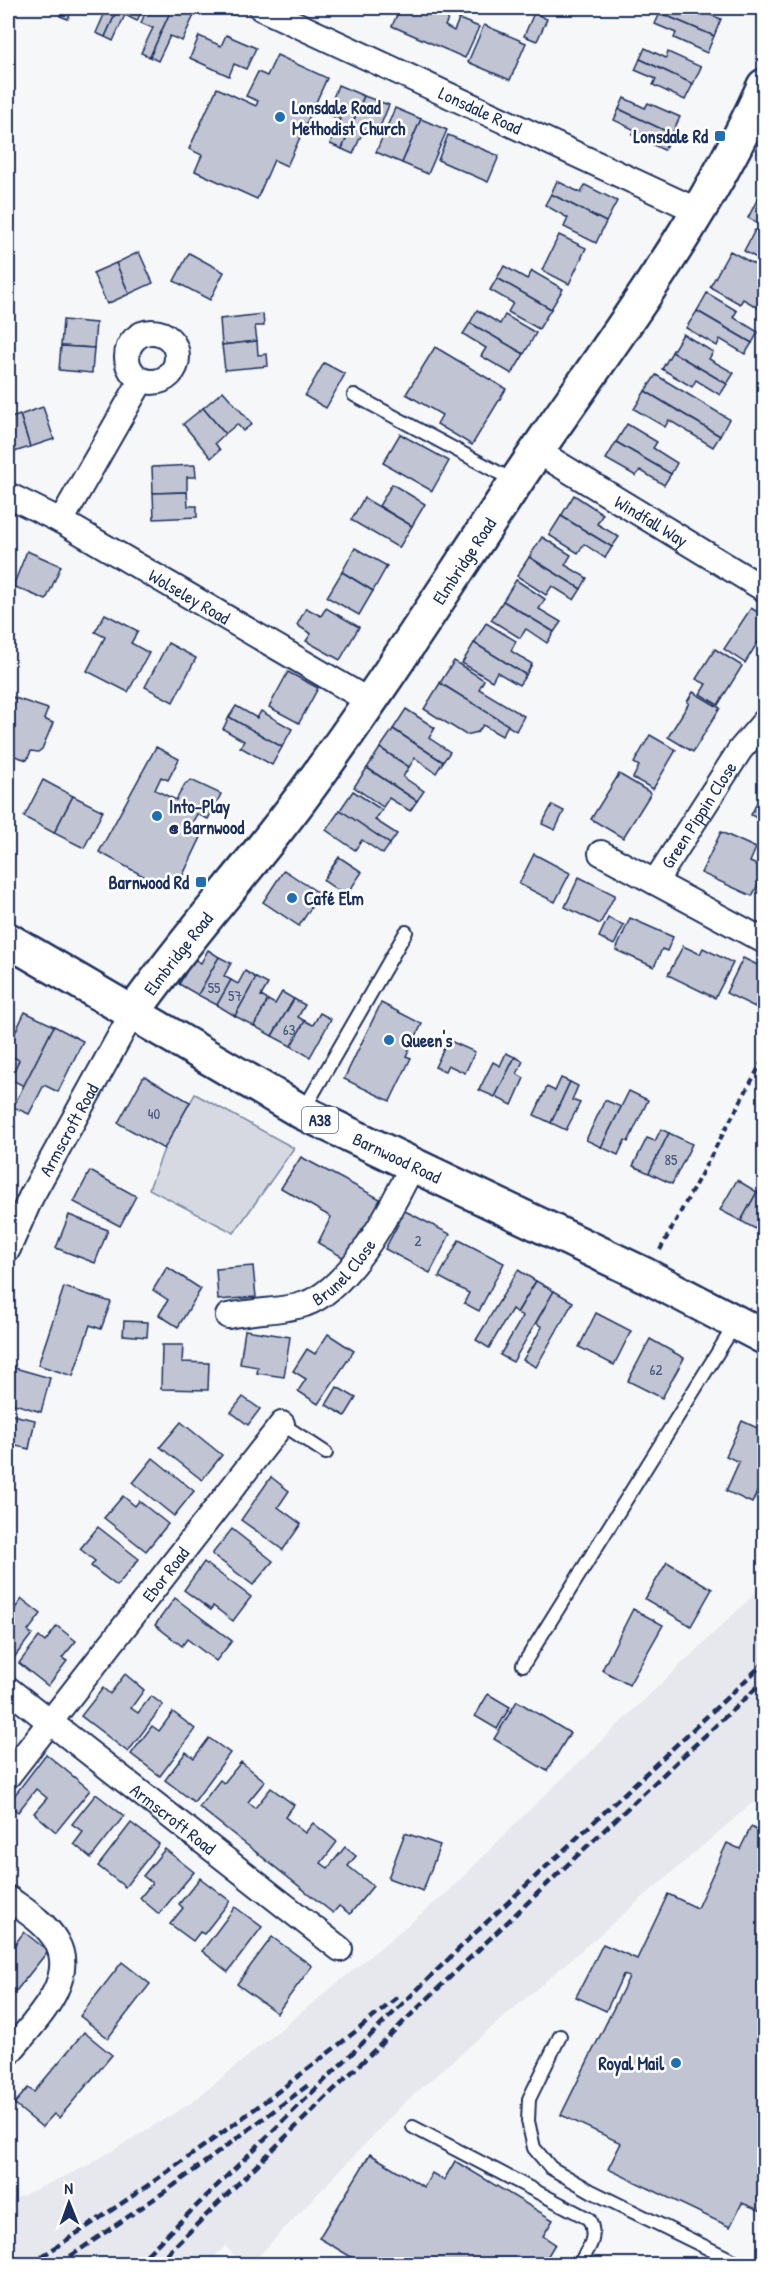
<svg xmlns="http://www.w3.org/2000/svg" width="772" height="2272" viewBox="0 0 772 2272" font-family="'Patrick Hand',sans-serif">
<rect width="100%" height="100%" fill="#f6f7f9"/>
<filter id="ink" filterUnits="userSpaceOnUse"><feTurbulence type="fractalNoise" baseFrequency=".0167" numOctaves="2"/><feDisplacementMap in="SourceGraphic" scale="12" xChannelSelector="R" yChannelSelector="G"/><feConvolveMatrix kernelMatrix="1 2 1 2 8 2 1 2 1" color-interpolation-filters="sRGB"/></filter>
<g filter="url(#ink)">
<!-- built -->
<path fill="#e6e8ee" d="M764 1585V1793L404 2103 251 2264H244L225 2246 208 2264H8V2202L87 2166 191 2103 448 1892 520 1819Z"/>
<!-- green -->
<path fill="#d6d9e2" stroke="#7884a0" stroke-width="1.5" d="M195 1094 294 1148 234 1233 149 1189 164 1149Z"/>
<!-- building -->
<g fill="#c0c4d3" stroke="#1b2f5e" stroke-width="1.5">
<path d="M63 8H73L68 19 60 16Z"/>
<path d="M107 8H118L105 37 96 33Z"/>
<path d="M118 8H143L137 21 125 15 113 41 105 37Z"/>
<path d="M147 8H172L150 57 141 53 153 28 141 23Z"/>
<path d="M172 8H184L195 13 182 41 170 36 158 61 150 57Z"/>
<path d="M400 8H427L449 17 445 26 454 31 459 19 479 27 465 58 392 26Z"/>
<path d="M662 8H678L686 11 687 8H693L721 19 714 36 660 13Z"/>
<path d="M534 13 547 19 537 41 524 36Z"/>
<path d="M660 13 714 36 707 53 674 38 676 33 655 24Z"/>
<path d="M484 25 526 43 510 80 468 62Z"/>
<path d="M226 35 256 48 246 69 234 64 229 76 190 58 199 36 221 46Z"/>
<path d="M645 48 666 58 668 52 701 67 693 84 640 59Z"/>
<path d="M277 55 327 78 287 166 274 160 257 199 195 171 202 155 189 149 217 88 256 106 258 101 246 96 258 72 267 76Z"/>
<path d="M640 59 693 84 685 100 653 85 656 79 635 70Z"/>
<path d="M338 85 364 96 342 149 330 144 340 119 327 114Z"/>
<path d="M364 96 389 105 377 134 364 129 353 154 342 149Z"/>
<path d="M624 98 645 108 648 103 680 117 672 134 619 109Z"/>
<path d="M395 108 421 119 402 163 376 152Z"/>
<path d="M619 109 672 134 664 150 632 135 635 130 614 120Z"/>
<path d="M421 119 447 130 428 174 402 163Z"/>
<path d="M448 135 499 156 488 182 438 160Z"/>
<path d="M557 181 581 193 585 185 617 201 606 222 551 194Z"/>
<path d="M761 192 764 194V226L748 218Z"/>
<path d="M551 194 606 222 596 243 564 227 568 218 545 205Z"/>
<path d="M755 230 764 235V262L744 251Z"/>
<path d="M559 235 586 248 569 284 542 270Z"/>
<path d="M730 251 761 268 757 275 764 279V311L743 299 740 304 710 287Z"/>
<path d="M139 252 153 283 129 294 116 263Z"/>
<path d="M189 253 224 272 210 300 174 281Z"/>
<path d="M116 263 129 294 107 304 93 273Z"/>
<path d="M504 266 527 279 532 271 563 289 551 309 497 278Z"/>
<path d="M497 278 551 309 539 329 508 312 513 303 490 290Z"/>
<path d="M707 293 737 311 733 317 758 332 752 343 697 311Z"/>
<path d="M477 310 500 324 505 315 536 333 524 354 470 323Z"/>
<path d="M697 311 752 343 745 354 720 339 717 346 686 328Z"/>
<path d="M263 314 264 326H255L257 341 222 345 220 319Z"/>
<path d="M63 320 96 323 94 348 61 346Z"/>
<path d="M470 323 524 354 512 374 481 356 486 348 463 334Z"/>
<path d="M683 334 713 352 709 359 734 373 727 384 672 352Z"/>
<path d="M257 341 258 355 267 354 268 366 225 370 222 345Z"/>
<path d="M61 346 94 348 92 373 59 370Z"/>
<path d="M435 347 506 389 472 445 437 424 442 415 406 394Z"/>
<path d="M672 352 727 384 720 395 696 380 692 387 662 369Z"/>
<path d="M324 363 345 374 326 408 305 396Z"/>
<path d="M656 375 729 419 720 436 645 391Z"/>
<path d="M223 391 252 424 243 431 237 424 225 434 203 408Z"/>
<path d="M645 391 720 436 713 447 669 420 665 427 634 409Z"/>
<path d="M43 407 54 439 30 447 20 415Z"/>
<path d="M203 408 225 434 215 443 220 450 211 458 183 424Z"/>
<path d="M20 415 30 447 8 454V419Z"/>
<path d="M627 424 657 442 653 448 677 463 671 474 616 442Z"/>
<path d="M400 434 449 461 432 491 383 463Z"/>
<path d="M616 442 671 474 664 485 640 470 636 476 606 459Z"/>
<path d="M195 465 196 477H187V492L153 493 152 467Z"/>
<path d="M392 484 425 504 412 526 379 506Z"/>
<path d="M187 492 188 506H197V517L154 519 153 493Z"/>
<path d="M574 495 603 514 597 524 619 537 612 547 561 516Z"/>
<path d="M364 498 412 526 399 548 351 520Z"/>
<path d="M561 516 612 547 605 558 584 544 578 553 549 535Z"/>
<path d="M542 537 571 555 565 565 587 578 581 589 529 557Z"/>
<path d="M355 548 387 566 373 591 342 572Z"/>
<path d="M27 551 61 566 46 600 13 586Z"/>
<path d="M529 557 581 589 574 600 552 586 546 595 517 576Z"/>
<path d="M342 572 373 591 359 615 327 597Z"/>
<path d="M516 580 545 599 539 609 561 622 554 632 503 601Z"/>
<path d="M503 601 554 632 547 643 526 629 520 638 491 620Z"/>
<path d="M306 608 321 616 326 608 359 627 340 660 306 641 311 634 297 625Z"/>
<path d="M751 608 764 616V632L745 663 724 649Z"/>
<path d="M105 614 138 631 131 643 149 653 128 692 87 671 105 637 95 632Z"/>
<path d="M486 623 516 641 511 651 532 664 526 675 474 643Z"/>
<path d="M168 643 196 658 173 702 145 687Z"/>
<path d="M474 643 526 675 519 685 497 672 492 681 462 663Z"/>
<path d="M715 649 742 666 718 705 700 694 706 684 696 679Z"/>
<path d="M454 661 484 680 479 689 524 716 516 731 440 683Z"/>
<path d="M288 672 318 688 299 723 269 707Z"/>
<path d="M440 683 508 725 502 736 483 725 478 732 466 735 424 709Z"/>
<path d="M693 692 720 708 693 752 668 737 689 703 687 702Z"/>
<path d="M9 696 48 709 44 719 53 723 42 749 38 752 31 751 27 760 12 755 8 767Z"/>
<path d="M236 706 257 718 261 711 292 729 282 747 229 717Z"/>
<path d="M406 709 435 728 429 738 450 752 443 762 393 729Z"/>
<path d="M229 717 282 747 272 765 240 747 244 741 223 729Z"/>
<path d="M393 729 443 762 436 773 415 758 409 767 380 748Z"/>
<path d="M650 735 676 750 653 789 633 778 639 766 634 763Z"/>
<path d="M156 747 179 759 168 780 161 777 155 790 176 800 185 784 191 780 221 794 208 819 197 814 191 825 204 831 181 879 160 885 99 852Z"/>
<path d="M380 748 409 767 403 777 424 791 417 801 367 768Z"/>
<path d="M367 768 417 801 410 811 389 798 383 807 354 787Z"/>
<path d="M619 774 651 793 623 838 591 819Z"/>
<path d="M43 780 73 796 54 833 24 817Z"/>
<path d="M764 788V822L751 815Z"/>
<path d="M353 791 382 810 375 820 397 834 390 844 340 810Z"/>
<path d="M73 796 103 811 84 848 54 833Z"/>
<path d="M552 805 564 811 555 830 542 824Z"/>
<path d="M340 810 390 844 383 854 362 840 355 850 326 830Z"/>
<path d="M721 832 756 848 750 862 762 867 763 875 752 896 701 873Z"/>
<path d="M534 854 570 873 555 902 519 884Z"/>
<path d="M339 857 362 872 346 896 323 880Z"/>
<path d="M284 870 320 894 299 926 263 902Z"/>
<path d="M579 877 615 895 600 924 565 907Z"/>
<path d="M608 918 624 925 614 945 599 937Z"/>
<path d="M630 918 673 937 667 951 662 949 654 967 616 950Z"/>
<path d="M683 946 700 954 703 948 733 963 715 998 668 975Z"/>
<path d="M208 950 219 957 198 995 179 984 194 959 201 963Z"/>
<path d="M219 957 231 963 224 976 231 980 217 1005 198 995Z"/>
<path d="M743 958 764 968V987L755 1007 726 993Z"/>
<path d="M245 971 256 978 235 1016 217 1005 231 980 238 984Z"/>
<path d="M256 978 268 984 261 996 268 1000 254 1026 235 1016Z"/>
<path d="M282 992 294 999 272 1036 254 1026 268 1000 275 1004Z"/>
<path d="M294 999 305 1005 298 1017 305 1021 291 1046 272 1036Z"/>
<path d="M381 1003 422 1024 406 1056 411 1058 390 1101 344 1079Z"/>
<path d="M25 1012 54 1026 24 1086 10 1079 19 1060 8 1054V1047Z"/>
<path d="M320 1013 331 1019 310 1057 291 1046 305 1021 313 1025Z"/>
<path d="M54 1026 83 1041 58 1092 44 1085 29 1114 13 1107Z"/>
<path d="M448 1040 475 1052 465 1073 448 1065 445 1071 435 1067Z"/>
<path d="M506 1053 515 1057 495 1097 479 1090 493 1062 500 1066Z"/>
<path d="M515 1057 523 1061 517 1074 524 1078 512 1105 495 1097Z"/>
<path d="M144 1076 190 1102 164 1149 118 1123Z"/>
<path d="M561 1078 570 1082 551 1123 534 1115 547 1087 555 1091Z"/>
<path d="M570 1082 578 1086 572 1100 580 1103 566 1130 551 1123Z"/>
<path d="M629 1091 648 1100 628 1142 625 1140 618 1155 601 1147Z"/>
<path d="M605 1100 621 1107 601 1147 586 1140Z"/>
<path d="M661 1129 669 1133 649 1173 633 1166 647 1138 655 1141Z"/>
<path d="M669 1133 692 1144 672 1184 649 1173Z"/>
<path d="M301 1157 382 1200 366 1232 362 1229 346 1259 318 1243 331 1217 281 1188Z"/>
<path d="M90 1171 136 1196 120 1226 74 1202Z"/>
<path d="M737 1180 757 1192 741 1221 720 1210Z"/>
<path d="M757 1192 764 1196V1226L761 1232 741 1221Z"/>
<path d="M405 1211 450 1234 430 1273 385 1249Z"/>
<path d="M69 1215 108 1230 95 1263 56 1248Z"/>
<path d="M459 1240 504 1263 479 1311 464 1303 469 1293 439 1277Z"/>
<path d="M253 1266 256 1297 218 1300 216 1269Z"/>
<path d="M167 1267 201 1289 178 1327 159 1315 168 1300 153 1290Z"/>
<path d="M518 1270 536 1281 517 1313 512 1309 489 1348 476 1340Z"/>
<path d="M536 1281 554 1291 513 1362 500 1355 523 1316 517 1313Z"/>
<path d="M64 1287 111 1302 101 1329 90 1325 73 1376 38 1365Z"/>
<path d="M554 1291 573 1302 536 1367 523 1360 542 1327 536 1323Z"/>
<path d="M596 1313 631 1331 614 1365 579 1347Z"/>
<path d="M124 1321 148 1322 147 1337 123 1335Z"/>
<path d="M245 1330 290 1337 284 1377 257 1373 258 1367 240 1364Z"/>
<path d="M328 1334 354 1351 318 1404 298 1391 306 1379 293 1371 307 1349 315 1354Z"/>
<path d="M650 1339 684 1358 662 1398 628 1381Z"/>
<path d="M162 1345H183L182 1362 209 1363 208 1390 161 1389Z"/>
<path d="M8 1366 50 1378 41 1412 8 1402Z"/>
<path d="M337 1387 356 1398 345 1416 326 1405Z"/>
<path d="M243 1397 260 1409 248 1425 231 1412Z"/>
<path d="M8 1414 35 1420 29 1449 8 1444Z"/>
<path d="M742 1421 764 1431V1482L762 1481 752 1503 726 1491 739 1462 726 1456Z"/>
<path d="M181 1422 222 1455 202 1480 160 1447Z"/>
<path d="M153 1458 194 1491 174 1516 133 1483Z"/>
<path d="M8 1469 14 1470 8 1506Z"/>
<path d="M271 1477 289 1491 278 1507 301 1524 283 1550 241 1520Z"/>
<path d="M123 1496 135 1506 139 1501 168 1524 146 1551 104 1518Z"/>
<path d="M98 1527 139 1559 117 1586 91 1566 95 1561 80 1549Z"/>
<path d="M232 1529 273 1561 253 1585 212 1554Z"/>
<path d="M204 1562 251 1597 233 1621 213 1606 211 1610 184 1590Z"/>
<path d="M667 1562 712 1589 691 1626 645 1599Z"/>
<path d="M175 1598 232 1641 216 1661 187 1639 182 1646 155 1625Z"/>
<path d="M22 1599 41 1614 28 1631 32 1634 13 1659 8 1654V1613L10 1615Z"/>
<path d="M633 1609 663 1625 629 1685 602 1670Z"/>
<path d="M57 1626 76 1641 62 1658 67 1661 48 1686 19 1663 39 1637 45 1642Z"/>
<path d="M125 1674 144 1690 131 1708 138 1713 151 1696 163 1705 128 1752 81 1716 103 1688 110 1694Z"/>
<path d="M488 1694 510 1707 497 1729 475 1716Z"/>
<path d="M517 1701 570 1733 547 1771 494 1739Z"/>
<path d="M173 1712 195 1729 160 1776 131 1754 152 1726 159 1731Z"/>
<path d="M209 1738 230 1753 194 1802 165 1780 186 1752 194 1758Z"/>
<path d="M46 1754 90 1790 56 1832 34 1813 47 1798 36 1789 18 1812 8 1804Z"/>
<path d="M241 1762 265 1781 248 1802 255 1808 271 1788 294 1805 285 1817 305 1833 313 1823 337 1842 321 1863 328 1868 345 1847 356 1856 348 1866 373 1886 350 1914 339 1906 333 1913 199 1807 220 1780 224 1783Z"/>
<path d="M96 1794 124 1816 91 1858 74 1844 83 1832 72 1824Z"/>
<path d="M131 1823 159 1844 125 1887 98 1866Z"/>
<path d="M751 1827 764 1834V2212L742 2203 730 2227 608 2169 621 2143 561 2115 629 1977 623 1975 606 2011 576 1997 603 1944 637 1959 668 1894 697 1908 727 1843 740 1849Z"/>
<path d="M405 1833 440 1845 423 1891 388 1878Z"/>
<path d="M165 1849 194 1872 159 1914 140 1898 152 1883 143 1876Z"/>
<path d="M200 1878 230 1901 204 1934 200 1932 193 1941 170 1924 183 1908 179 1904Z"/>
<path d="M235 1907 262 1927 228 1972 202 1951Z"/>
<path d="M24 1932 48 1951 8 2001V1953Z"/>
<path d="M272 1937 312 1966 277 2013 237 1984Z"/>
<path d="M122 1962 150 1984 108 2038 80 2016Z"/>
<path d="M84 2032 112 2055 59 2118 54 2114 42 2127 14 2104 28 2088 34 2092Z"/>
<path d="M370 2154 424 2187 432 2173 444 2180 455 2161 553 2220 543 2236 555 2244 543 2264H363L319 2238Z"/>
</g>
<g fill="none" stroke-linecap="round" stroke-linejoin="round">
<defs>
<g id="lane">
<path d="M354 395 514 481"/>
<path d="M303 1111 406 932"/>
<path d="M282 1424 326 1453"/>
<path d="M523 1665 736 1323"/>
<path d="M560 2036 529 2099 528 2121 534 2148 551 2168 591 2191 740 2264"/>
<path d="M413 2127 589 2219C598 2238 589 2248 579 2264"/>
</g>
<g id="street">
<path id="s1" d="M261 8 698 211"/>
<circle cx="152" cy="357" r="25"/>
<path id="s2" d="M537 451 764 589"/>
<path id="s3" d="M8 495 61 521 369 701"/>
<path d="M61 521 141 381"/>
<path d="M601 853 764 941"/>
<path id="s4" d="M655 882 740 750 764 722"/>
<path id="s5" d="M8 1249 31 1197 132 1014"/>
<path id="s6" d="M228 1316C254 1310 280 1312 305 1304 351 1288 393 1206 413 1164"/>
<path id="s7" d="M8 1689 340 1949"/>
<path id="s8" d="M8 1776 282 1424"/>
<path d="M8 1898C24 1910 46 1923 56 1941 80 1981 30 2026 8 2054"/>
</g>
<g id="secondary">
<path id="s9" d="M132 1014C184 940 245 873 299 801 387 683 464 557 547 436 625 324 708 212 764 86"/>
</g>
<g id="primary">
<path id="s10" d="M8 940 302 1112 645 1275 764 1337"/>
</g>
</defs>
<!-- lane casing -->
<use href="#lane" stroke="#1b2f5e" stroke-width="16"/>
<!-- street casing -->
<use href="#street" stroke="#1b2f5e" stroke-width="28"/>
<!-- secondary casing -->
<use href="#secondary" stroke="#1b2f5e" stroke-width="38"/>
<!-- primary casing -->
<use href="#primary" stroke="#1b2f5e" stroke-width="38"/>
<!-- path -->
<g stroke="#1b2f5e" stroke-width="4" stroke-dasharray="6 4.5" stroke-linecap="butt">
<path d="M220 8 237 15"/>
<path d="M660 1250 764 1058"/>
</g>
<!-- lane -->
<use href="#lane" stroke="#fff" stroke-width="12"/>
<!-- street -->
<use href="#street" stroke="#fff" stroke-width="24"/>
<!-- secondary -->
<use href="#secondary" stroke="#fff" stroke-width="33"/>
<!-- primary -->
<use href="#primary" stroke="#fff" stroke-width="33"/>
<!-- rail -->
<g stroke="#1b2f5e" stroke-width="4.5" stroke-dasharray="9 4.5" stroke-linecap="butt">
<path d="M30 2264C157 2182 282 2093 399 1996"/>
<path d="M59 2264 173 2186 311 2083"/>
<path d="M137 2264 473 1935 764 1663"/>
<path d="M157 2264C356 2066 558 1871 764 1681"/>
</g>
</g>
</g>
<!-- markers -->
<g fill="#1f6fb2" stroke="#fff" stroke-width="2">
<circle cx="280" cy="117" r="6"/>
<rect x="714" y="130" width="12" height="12" rx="3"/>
<circle cx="157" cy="816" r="6"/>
<rect x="195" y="876" width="12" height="12" rx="3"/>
<circle cx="292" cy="898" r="6"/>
<circle cx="389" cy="1040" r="6"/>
<circle cx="676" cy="2063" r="6"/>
</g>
<g text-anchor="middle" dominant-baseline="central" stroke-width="5" stroke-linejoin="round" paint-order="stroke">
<!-- number labels -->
<g font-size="15" fill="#44547b">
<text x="214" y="987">55</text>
<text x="235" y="995">57</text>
<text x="289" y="1029">63</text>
<text x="154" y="1113">40</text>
<text x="671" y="1159">85</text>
<text x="418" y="1240">2</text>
<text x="656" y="1369">62</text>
</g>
<!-- shield labels -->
<rect fill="#fff" stroke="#5f6d8e" stroke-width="1.5" x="302" y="1107" width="36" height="26" rx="4.5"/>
<g font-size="16" font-weight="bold" fill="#1b2f5e">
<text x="320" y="1120">A38</text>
</g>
<!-- poi labels -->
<g font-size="18" font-weight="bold" fill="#1b2f5e" stroke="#fff" text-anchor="start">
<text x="292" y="107">Lonsdale Road<tspan x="292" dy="21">Methodist Church</tspan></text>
<text x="708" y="136" text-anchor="end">Lonsdale Rd</text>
<text x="169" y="806">Into-Play<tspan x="169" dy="21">@ Barnwood</tspan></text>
<text x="189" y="882" text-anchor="end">Barnwood Rd</text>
<text x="304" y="898">Café Elm</text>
<text x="401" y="1040">Queen's</text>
<text x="664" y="2063" text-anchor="end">Royal Mail</text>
</g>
<!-- street labels -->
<g font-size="18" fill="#1b2f5e" stroke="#fff">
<text stroke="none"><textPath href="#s1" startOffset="242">Lonsdale Road</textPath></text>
<text stroke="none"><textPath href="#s2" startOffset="134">Windfall Way</textPath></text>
<text stroke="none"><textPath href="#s9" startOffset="562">Elmbridge Road</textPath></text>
<text stroke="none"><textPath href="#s3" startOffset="208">Wolseley Road</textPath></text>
<text stroke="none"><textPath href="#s4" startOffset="80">Green Pippin Close</textPath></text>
<text stroke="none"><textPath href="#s9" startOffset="76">Elmbridge Road</textPath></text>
<text stroke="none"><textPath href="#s5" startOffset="134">Armscroft Road</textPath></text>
<text stroke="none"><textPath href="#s10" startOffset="446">Barnwood Road</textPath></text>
<text stroke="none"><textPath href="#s6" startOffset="129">Brunel Close</textPath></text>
<text stroke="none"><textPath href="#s8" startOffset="256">Ebor Road</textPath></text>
<text stroke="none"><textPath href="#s7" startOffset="210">Armscroft Road</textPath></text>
</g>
</g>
<!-- margin -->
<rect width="772" height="2272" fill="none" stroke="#fff" stroke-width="30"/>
<rect x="15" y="15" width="742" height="2242" fill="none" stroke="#1b2f5e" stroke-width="2" filter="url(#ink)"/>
<!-- north arrow -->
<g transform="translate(69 2203) rotate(359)" stroke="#ffffff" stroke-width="4.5" paint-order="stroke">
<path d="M0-4.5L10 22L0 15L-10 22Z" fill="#1b2f5e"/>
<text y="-9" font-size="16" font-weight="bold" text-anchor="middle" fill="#1b2f5e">N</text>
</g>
</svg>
